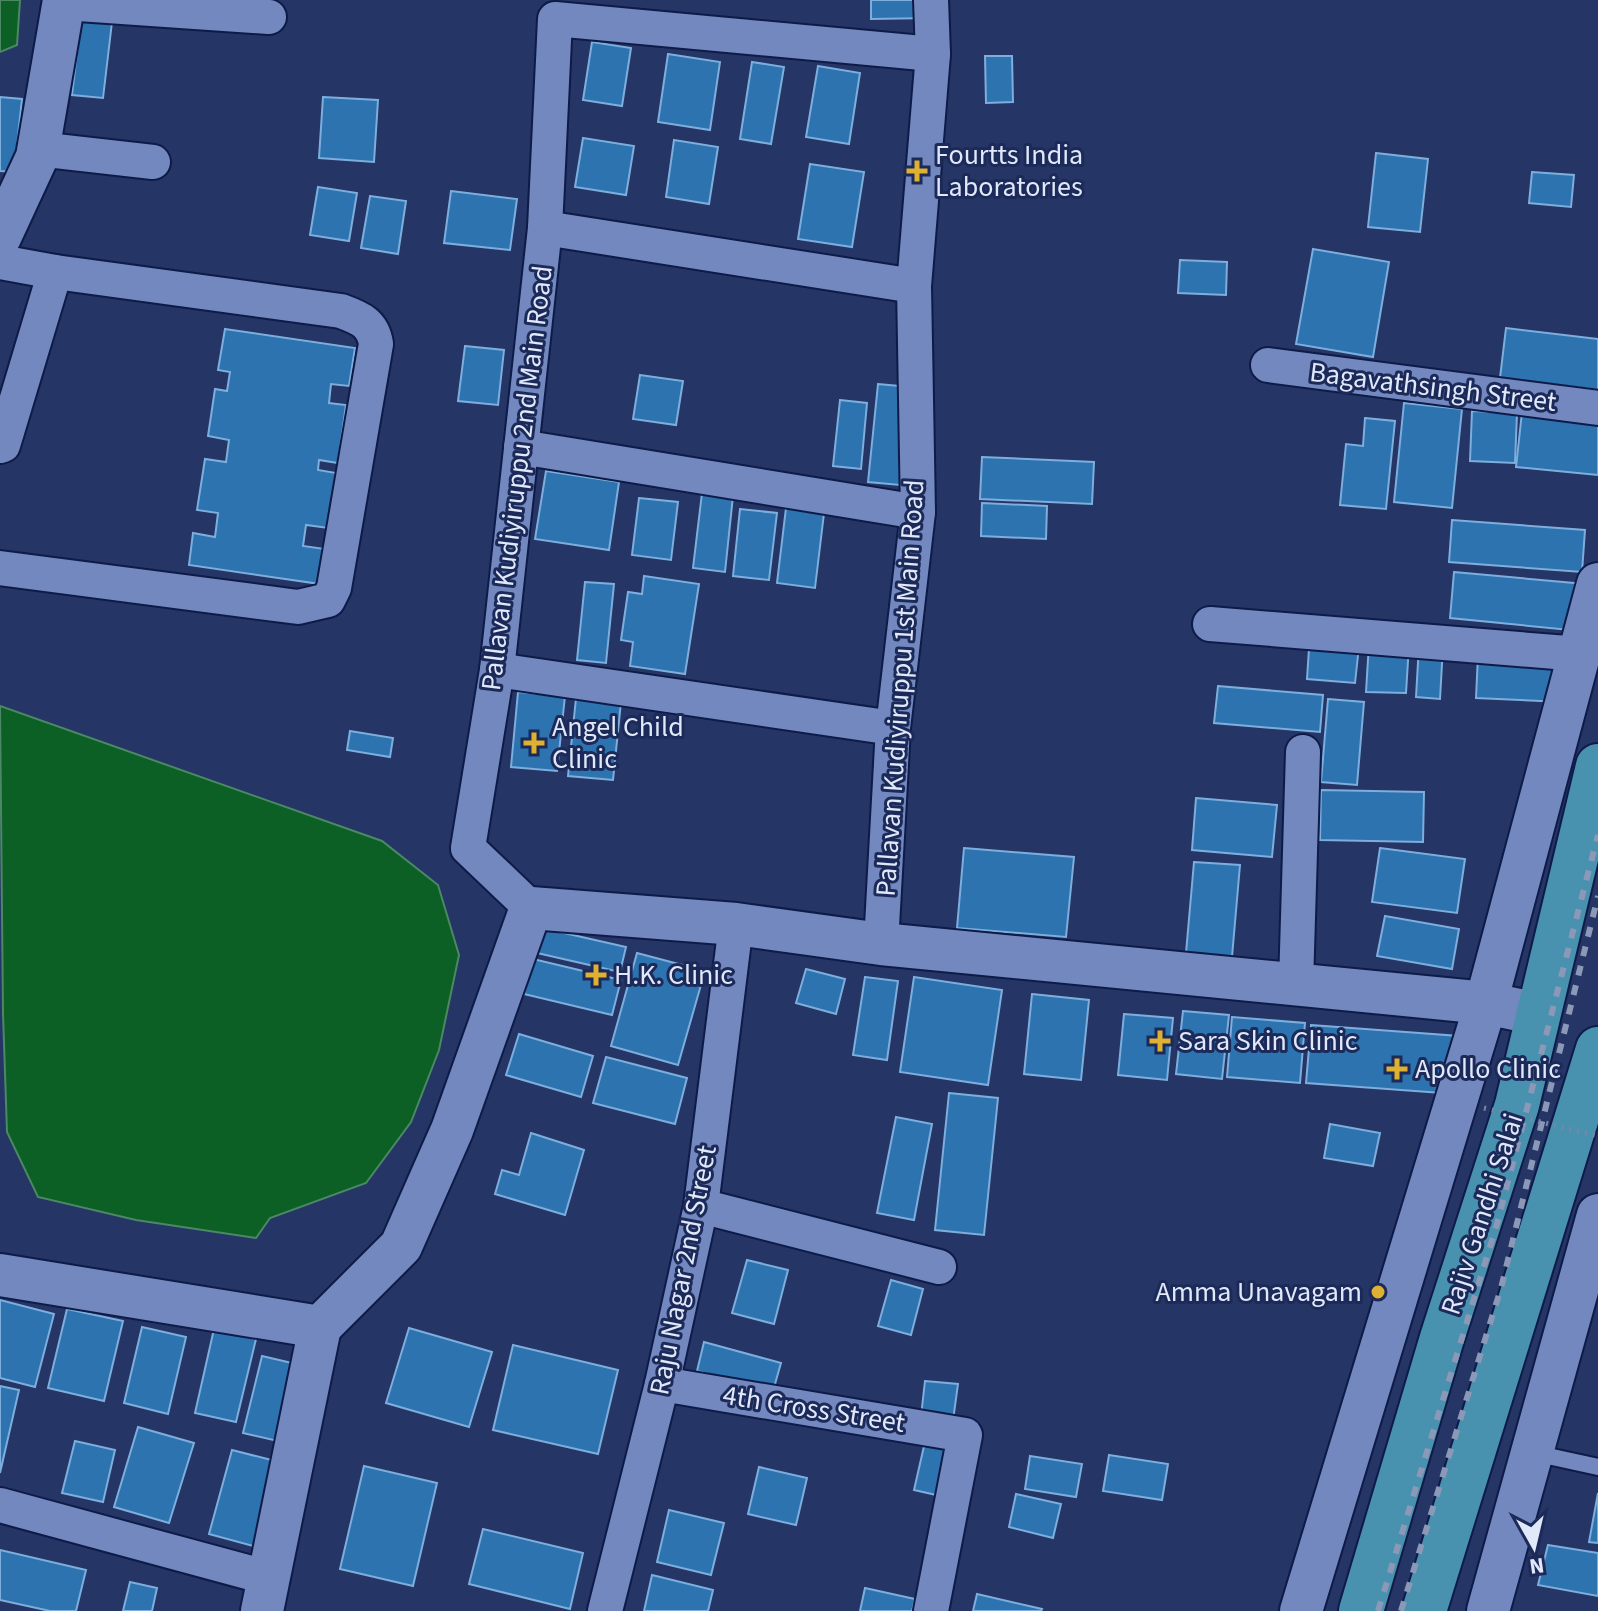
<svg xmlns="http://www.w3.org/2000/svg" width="1598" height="1611" viewBox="0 0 1598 1611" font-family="'Source Sans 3',sans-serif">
<rect width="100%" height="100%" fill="#253565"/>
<!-- water -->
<g fill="#0c5f25" stroke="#4c8865" stroke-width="2">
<path d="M0 0H20L17 45 0 52Z"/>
<path d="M0 706 382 841 438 885 459 955 439 1050 411 1122 366 1183 270 1218 256 1238 136 1220 38 1197 7 1132 3 1013Z"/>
</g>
<!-- building -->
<g fill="#2c73af" stroke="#7daedd" stroke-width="2">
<path d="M871 0H930L931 18 871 19Z"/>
<path d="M81 19 112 22 103 98 72 95Z"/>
<path d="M592 42 631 48 622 106 583 100Z"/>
<path d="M668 54 720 62 710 130 658 122Z"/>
<path d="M985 56H1012L1013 102 986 103Z"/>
<path d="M752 62 784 67 771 144 740 139Z"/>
<path d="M818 66 860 73 849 144 806 137Z"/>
<path d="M0 97 22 99 14 172 0 171Z"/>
<path d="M323 97 378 100 374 162 319 158Z"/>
<path d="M583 138 634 146 626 195 575 187Z"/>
<path d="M674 140 718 147 709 204 666 197Z"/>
<path d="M1376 153 1428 159 1420 232 1368 227Z"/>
<path d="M810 164 864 172 852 247 798 239Z"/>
<path d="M1532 172 1574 175 1571 207 1529 203Z"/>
<path d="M318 187 357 193 349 241 310 235Z"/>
<path d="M451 191 517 199 510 250 444 243Z"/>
<path d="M370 196 406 201 398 254 361 248Z"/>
<path d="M1313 249 1389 262 1373 357 1296 344Z"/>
<path d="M1180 260 1227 262 1226 295 1178 293Z"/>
<path d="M1506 328 1598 339V390L1500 378Z"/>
<path d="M225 329 355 348 349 386 331 384 329 403 346 405 338 463 319 460 318 470 336 473 328 528 306 525 303 546 325 549 320 584 189 565 193 533 215 537 218 513 197 510 205 459 226 462 229 440 208 436 215 389 227 391 230 372 218 370Z"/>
<path d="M465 346 504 350 498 405 458 401Z"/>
<path d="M640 375 683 381 676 425 633 419Z"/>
<path d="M878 384 910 387 900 485 868 482Z"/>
<path d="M840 400 867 403 861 469 833 466Z"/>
<path d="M1404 403 1462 409 1452 508 1394 502Z"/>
<path d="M1472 411 1517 413 1515 463 1470 461Z"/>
<path d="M1522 412 1598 420V475L1516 467Z"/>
<path d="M1365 418 1395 421 1386 509 1340 505 1346 444 1363 446Z"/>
<path d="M982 457 1094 462 1092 504 980 499Z"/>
<path d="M546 471 619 482 609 550 535 539Z"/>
<path d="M702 493 733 496 725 572 693 568Z"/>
<path d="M639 498 678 502 671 560 632 555Z"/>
<path d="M982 503 1047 506 1046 539 981 536Z"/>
<path d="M786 508 824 513 815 588 777 583Z"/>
<path d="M740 509 777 513 769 580 733 576Z"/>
<path d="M1452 520 1585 530 1582 572 1449 562Z"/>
<path d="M1454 572 1585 584 1580 631 1450 618Z"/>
<path d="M644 576 699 584 685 674 630 666 633 642 621 640 628 592 642 594Z"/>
<path d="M585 582 614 584 606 663 577 660Z"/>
<path d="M1310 633 1360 637 1355 683 1307 679Z"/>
<path d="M1369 643 1409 645 1406 693 1366 692Z"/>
<path d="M1419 645 1443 646 1440 699 1416 697Z"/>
<path d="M1478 655 1564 658 1562 702 1476 698Z"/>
<path d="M1218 686 1323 695 1320 732 1214 723Z"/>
<path d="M518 692 565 696 557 771 511 767Z"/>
<path d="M576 698 621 702 613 780 568 776Z"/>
<path d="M1328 699 1364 702 1357 785 1321 782Z"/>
<path d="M350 731 393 738 390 757 347 750Z"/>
<path d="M1321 790 1424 792 1423 842 1320 840Z"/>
<path d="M1196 798 1277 805 1272 857 1192 850Z"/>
<path d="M964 848 1074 857 1066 937 957 928Z"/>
<path d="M1380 848 1465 859 1457 913 1372 902Z"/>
<path d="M1194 862 1240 865 1232 957 1186 953Z"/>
<path d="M1385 916 1459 929 1452 969 1377 956Z"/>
<path d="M542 928 626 947 620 972 537 953Z"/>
<path d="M637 953 705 971 678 1065 611 1046Z"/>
<path d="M533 959 621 980 612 1015 524 994Z"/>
<path d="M806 969 845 979 836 1014 796 1003Z"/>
<path d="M865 977 898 981 887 1060 853 1055Z"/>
<path d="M914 977 1002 990 988 1085 900 1072Z"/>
<path d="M1032 994 1089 1000 1081 1080 1024 1074Z"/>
<path d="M1183 1011 1229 1015 1222 1079 1176 1074Z"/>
<path d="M1124 1014 1173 1018 1167 1080 1118 1075Z"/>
<path d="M1232 1017 1305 1023 1300 1083 1227 1077Z"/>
<path d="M1311 1025 1459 1036 1455 1094 1306 1083Z"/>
<path d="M519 1034 593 1056 581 1097 506 1075Z"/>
<path d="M606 1057 687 1078 675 1124 593 1103Z"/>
<path d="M949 1093 998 1098 984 1235 935 1230Z"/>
<path d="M896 1117 932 1124 914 1220 877 1213Z"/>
<path d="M1330 1124 1380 1133 1373 1166 1324 1158Z"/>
<path d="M531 1133 584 1150 565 1215 495 1194 502 1170 519 1175Z"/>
<path d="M747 1260 788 1270 774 1324 732 1313Z"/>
<path d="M891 1280 923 1289 911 1335 878 1326Z"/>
<path d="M0 1300 54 1314 35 1387 0 1378Z"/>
<path d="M67 1309 123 1321 104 1401 48 1388Z"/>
<path d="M142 1327 186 1337 168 1414 124 1403Z"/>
<path d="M409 1328 492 1352 469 1427 386 1403Z"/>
<path d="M214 1329 256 1339 236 1422 195 1413Z"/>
<path d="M704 1342 781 1363 773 1391 697 1371Z"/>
<path d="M513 1345 618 1370 598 1454 493 1430Z"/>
<path d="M262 1356 309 1367 291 1444 243 1433Z"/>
<path d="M925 1381 958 1384 952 1428 920 1425Z"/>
<path d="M0 1386 19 1390 0 1473Z"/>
<path d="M138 1427 194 1443 169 1523 114 1507Z"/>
<path d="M927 1433 958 1440 945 1497 914 1490Z"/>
<path d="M75 1441 115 1450 103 1502 62 1493Z"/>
<path d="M232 1450 291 1465 268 1550 209 1534Z"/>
<path d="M1109 1455 1168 1464 1162 1500 1103 1491Z"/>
<path d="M1030 1456 1082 1464 1076 1497 1025 1489Z"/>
<path d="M364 1466 437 1483 413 1586 340 1569Z"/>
<path d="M759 1467 807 1478 796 1525 748 1514Z"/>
<path d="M1598 1493V1543L1589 1542Z"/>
<path d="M1016 1494 1061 1504 1053 1538 1009 1527Z"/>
<path d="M669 1510 724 1523 711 1575 657 1562Z"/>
<path d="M483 1529 583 1553 570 1609 469 1584Z"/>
<path d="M1548 1545 1598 1553V1596L1538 1585Z"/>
<path d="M0 1550 86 1570 76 1611H50L0 1600Z"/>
<path d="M652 1575 713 1590 708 1611H644Z"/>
<path d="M130 1582 157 1588 152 1611H123Z"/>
<path d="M865 1588 915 1599 912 1611H860Z"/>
<path d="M977 1594 1042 1609 1041 1611H973Z"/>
</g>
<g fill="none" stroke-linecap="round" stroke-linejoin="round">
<defs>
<path id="service" d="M1534 1453 1598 1467"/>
<g id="minor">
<path d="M64 3 269 17"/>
<path d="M38 149 153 162"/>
<path d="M545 228 914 286"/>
<path d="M0 262 55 272 341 311C360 318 373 323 376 344L334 588 328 600 298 607 0 568"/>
<path d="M1268 365 1598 408"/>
<path d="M0 446 3 445 55 272"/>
<path d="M521 447 918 512"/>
<path d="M1210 624 1580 654"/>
<path d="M497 670 893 728"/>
<path d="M531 908 468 848 497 670 545 228 555 19 933 54"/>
<path d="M881 944 893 728 918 512 914 286 933 54 931 0"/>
<path d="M1296 984 1303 752"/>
<path d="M701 1206 939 1267"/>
<path d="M662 1384 965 1435 931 1611"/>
<path d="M0 1505 269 1578"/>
<path d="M605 1611 662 1384 701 1206 736 924"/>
</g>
<g id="tertiary">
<path d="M0 237 37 157 64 0"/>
<path d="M0 1275 320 1327 401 1246 452 1130 531 908 736 924 881 944 1486 1003 1538 1014"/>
<path d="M262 1611 320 1327"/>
<path d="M1301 1611 1486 1003 1598 584"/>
<path d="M1488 1611 1598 1215"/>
</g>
<g id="primary">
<path d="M1361 1611 1442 1338 1517 1105 1598 766"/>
<path d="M1424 1611 1598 1049"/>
</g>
</defs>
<!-- service casing -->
<use href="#service" stroke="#0e1b48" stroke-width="20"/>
<!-- minor casing -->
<use href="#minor" stroke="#0e1b48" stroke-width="38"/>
<!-- tertiary casing -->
<use href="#tertiary" stroke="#0e1b48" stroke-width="46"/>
<!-- primary casing -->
<use href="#primary" stroke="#0e1b48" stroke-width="48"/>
<!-- service -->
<use href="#service" stroke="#7388bf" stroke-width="16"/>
<!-- minor -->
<use href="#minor" stroke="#7388bf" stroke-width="34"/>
<!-- tertiary -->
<use href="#tertiary" stroke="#7388bf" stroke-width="42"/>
<!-- primary -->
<use href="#primary" stroke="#4891af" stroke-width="44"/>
<!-- rail -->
<g stroke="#8c98b7" stroke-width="6" stroke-dasharray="10 10" stroke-linecap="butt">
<path d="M1378 1611 1497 1224 1598 835"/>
<path d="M1401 1611 1501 1288 1598 896"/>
</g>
<!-- path-bridge -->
<path stroke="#7986a8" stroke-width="5" stroke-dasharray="2 6" stroke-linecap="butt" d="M1484 1108 1598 1136"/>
</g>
<!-- markers -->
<g fill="#deb133" stroke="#1c2a59" stroke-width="3">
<path d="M913 159h8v8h8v8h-8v8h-8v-8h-8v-8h8z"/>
<path d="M530 731h8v8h8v8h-8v8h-8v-8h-8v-8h8z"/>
<path d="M592 963h8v8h8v8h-8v8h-8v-8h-8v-8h8z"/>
<path d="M1156 1029h8v8h8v8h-8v8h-8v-8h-8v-8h8z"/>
<path d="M1393 1057h8v8h8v8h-8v8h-8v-8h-8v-8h8z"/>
<circle cx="1378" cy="1292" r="8"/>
</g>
<g text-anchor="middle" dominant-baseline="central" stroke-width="6" stroke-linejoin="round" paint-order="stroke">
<!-- poi labels -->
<g font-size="28" fill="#e0e8fa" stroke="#1c2a59" text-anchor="start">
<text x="935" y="155">Fourtts India<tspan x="935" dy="32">Laboratories</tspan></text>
<text x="552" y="727">Angel Child<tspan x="552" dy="32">Clinic</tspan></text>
<text x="614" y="975">H.K. Clinic</text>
<text x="1178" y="1041">Sara Skin Clinic</text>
<text x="1415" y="1069">Apollo Clinic</text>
<text x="1362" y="1292" text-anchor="end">Amma Unavagam</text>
</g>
<!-- street labels -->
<g font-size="28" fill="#e0e8fa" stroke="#1c2a59">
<text transform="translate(1433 387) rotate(7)">Bagavathsingh Street</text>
<text transform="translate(517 478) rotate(-83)">Pallavan Kudiyiruppu 2nd Main Road</text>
<text transform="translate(900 688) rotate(-86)">Pallavan Kudiyiruppu 1st Main Road</text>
<text transform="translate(1482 1214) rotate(-72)">Rajiv Gandhi Salai</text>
<text transform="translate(683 1270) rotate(-79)">Raju Nagar 2nd Street</text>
<text transform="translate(814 1409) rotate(9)">4th Cross Street</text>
</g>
</g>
<!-- north arrow -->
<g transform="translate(1534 1547) rotate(172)" stroke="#1c2a59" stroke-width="6" paint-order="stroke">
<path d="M0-6L14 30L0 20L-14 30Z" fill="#e0e8fa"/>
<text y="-12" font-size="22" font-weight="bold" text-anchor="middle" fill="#e0e8fa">N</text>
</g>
</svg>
